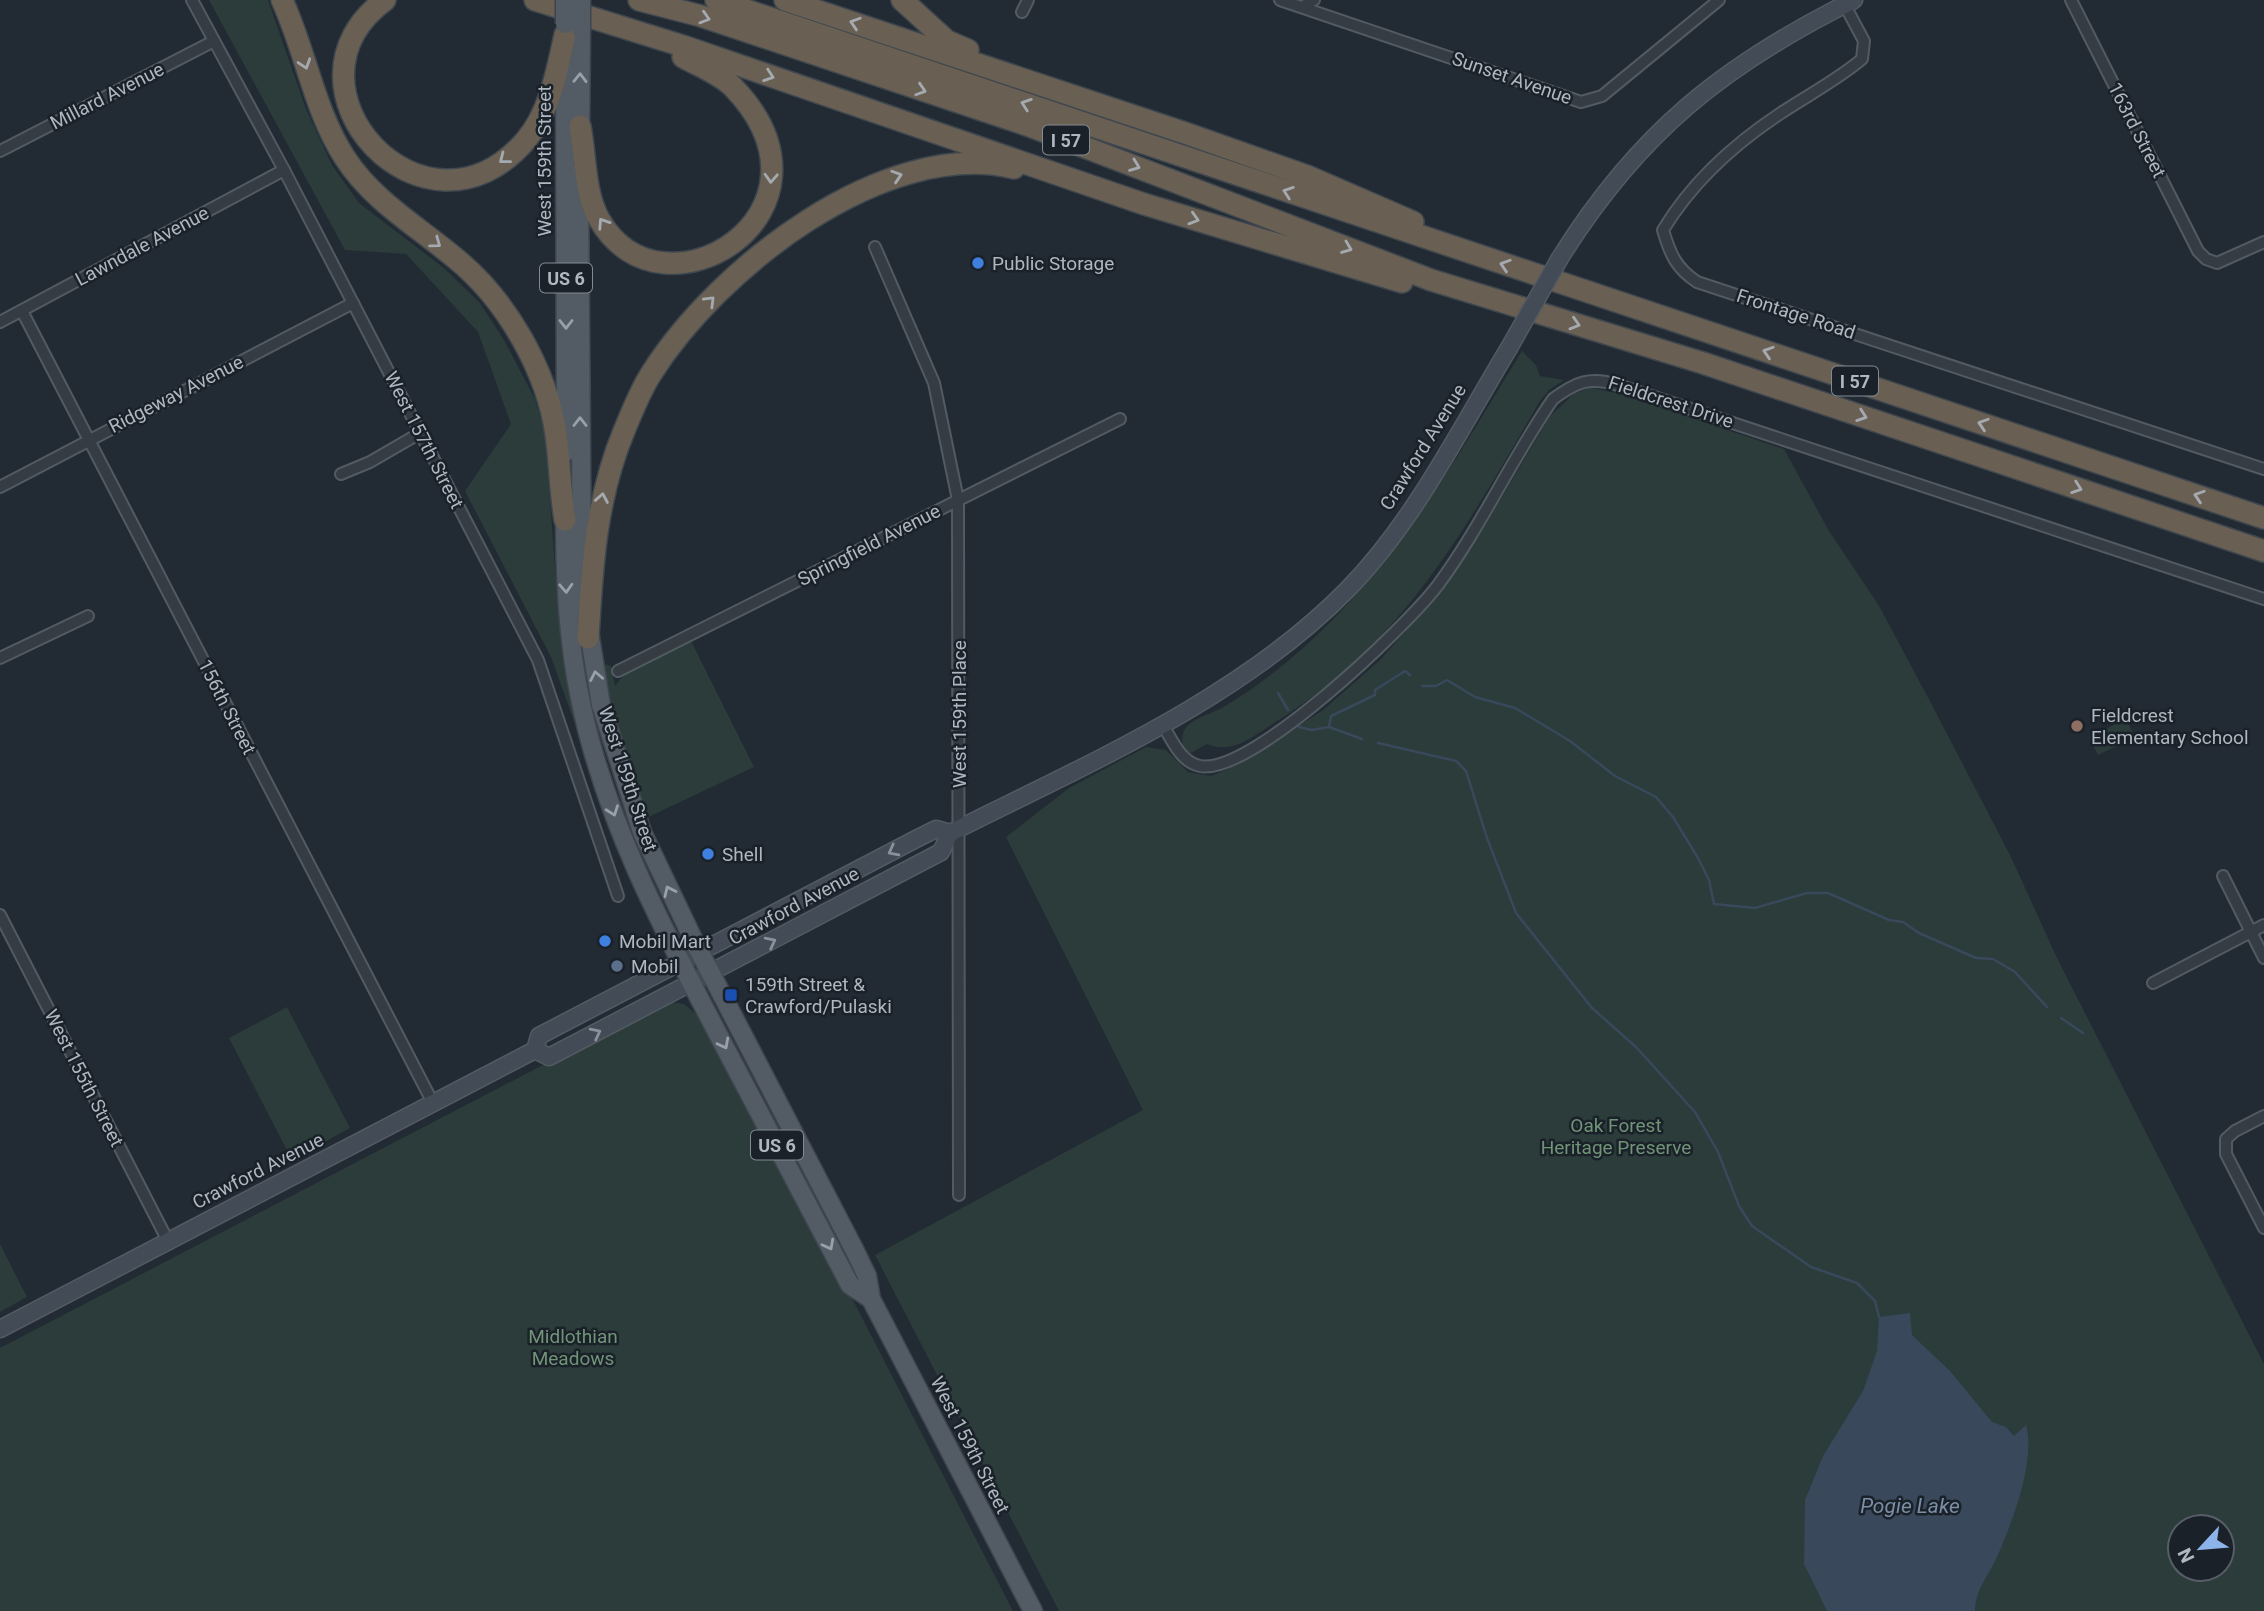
<svg xmlns="http://www.w3.org/2000/svg" width="2264" height="1611" viewBox="0 0 2264 1611" font-family="Roboto,sans-serif">
<rect width="100%" height="100%" fill="#222a33"/>
<!-- green -->
<g fill="#2b3c3b" fill-rule="evenodd">
<path d="M209 0H268L306 109 332 165 359 203 444 268 480 303 504 340 535 399 545 431 558 608 584 749 551 657 465 491 511 424 478 332 406 254 345 250Z"/>
<path d="M1522 351 1536 365 1540 376 1564 380 1549 390 1540 401C1465 529 1405 642 1274 723 1254 736 1232 755 1207 744L1191 753 1185 751C1181 744 1181 733 1187 726 1196 717 1214 713 1225 706 1252 690 1278 670 1302 649 1396 566 1457 457 1522 351Z"/>
<path d="M1591 388 1621 394 1784 449 1829 531 1878 604 1932 705 2011 857 2057 958 2264 1364V1611H1059L875 1255 1143 1110 1006 837 1069 788 1146 747 1166 750 1188 772 1211 776 1228 769 1322 711 1380 660 1440 593 1479 536 1550 416 1575 393ZM2180 1527H2222V1569H2180Z"/>
<path d="M691 641 754 767 640 821 596 661 611 666 615 686 626 672Z"/>
<path d="M2126 719 2135 737 2098 755 2089 737Z"/>
<path d="M670 1002 684 1004 701 1018 784 1179 855 1304 1013 1611H0V1348L654 1007Z"/>
<path d="M287 1007 350 1128 292 1160 229 1038Z"/>
<path d="M0 1244 27 1297 0 1312Z"/>
</g>
<!-- water -->
<path fill="#39485b" d="M1910 1313 1912 1335 1950 1371 1992 1422 2006 1427 2014 1436 2026 1425C2036 1461 2012 1523 1997 1557 1989 1575 1975 1590 1975 1611H1827L1804 1564 1805 1500 1823 1456 1863 1391 1877 1351 1879 1317Z"/>
<g fill="none" stroke-linecap="round" stroke-linejoin="round">
<!-- stream -->
<g stroke="#39485b" stroke-width="2.5">
<path d="M1422 686H1436L1447 680 1475 697 1515 708 1570 741 1615 776 1656 797 1673 817 1698 858 1709 880 1714 904 1755 908 1807 893H1828L1889 920 1903 922 1919 933 1976 958 1993 959 2015 972 2047 1007"/>
<path d="M1278 693 1288 710"/>
<path d="M1299 727 1312 730 1329 727 1362 739"/>
<path d="M1329 727 1331 716 1375 695V690L1405 671 1410 675"/>
<path d="M1378 743 1456 761 1466 771 1487 838 1516 913 1592 1008 1636 1047 1695 1112 1718 1152 1739 1206 1752 1226 1811 1267 1857 1283 1875 1301 1879 1317"/>
<path d="M2061 1018 2083 1033"/>
</g>
<defs>
<g id="minor">
<path d="M192 0 284 170 538 660 618 896"/>
<path d="M1280 0 1581 102 1602 96 1719 0"/>
<path d="M1842 0 1864 41 1862 59C1837 80 1808 95 1781 113 1734 144 1692 182 1663 230 1670 254 1676 268 1697 282L2264 469"/>
<path d="M2071 0 2198 251 2206 259 2217 263 2264 242"/>
<path d="M1302 7 1314 0"/>
<path d="M1022 12 1028 0"/>
<path d="M0 151 214 41"/>
<path d="M875 247 934 383 958 500 959 1195"/>
<path d="M22 311 433 1103"/>
<path d="M0 322 284 170"/>
<path d="M341 474 370 462 420 433"/>
<path d="M0 487 353 303"/>
<path d="M0 658 88 616"/>
<path d="M618 671 1120 419"/>
<path d="M1162 724C1172 739 1180 762 1200 766 1251 776 1407 626 1438 585 1481 527 1512 458 1553 399 1576 382 1590 376 1618 385L2264 599"/>
<path d="M2223 876 2264 958"/>
<path d="M0 915 168 1241"/>
<path d="M2153 983 2264 925"/>
<path d="M2264 1116 2235 1131 2226 1139V1154L2264 1228"/>
</g>
<g id="secondary">
<path d="M1560 258C1638 133 1723 65 1854 0"/>
<path d="M535 1050 549 1057 941 852 950 833C1085 765 1240 699 1347 590 1414 522 1460 429 1509 348"/>
<path d="M0 1329 535 1050 539 1036 918 838 936 829 950 833"/>
</g>
<g id="primary">
<path d="M565 56 566 452"/>
<path d="M580 138 581 29"/>
<path d="M579 173 582 588 601 705 642 832 694 941 855 1251 867 1276 871 1299 1033 1611"/>
<path d="M565 508C565 573 567 639 581 703 606 822 663 929 719 1036 763 1119 807 1202 850 1285L871 1299"/>
</g>
<g id="motorway">
<path d="M282 0C306 52 314 110 345 158 373 201 417 226 455 258 506 299 547 370 556 435 560 464 560 492 565 520"/>
<path d="M385 0C268 86 425 258 526 140 550 112 557 70 565 35"/>
<path d="M535 0 686 47 1144 204 1402 282"/>
<path d="M639 0 701 16 1027 125 1431 280 1703 363 2264 551"/>
<path d="M716 0 2264 518"/>
<path d="M785 0 1185 133 1307 176 1413 222"/>
<path d="M902 0 947 41 968 50"/>
<path d="M580 126C586 156 584 192 599 219 662 330 853 212 733 87 720 74 699 66 683 57"/>
<path d="M588 638C592 567 596 498 624 431 632 412 640 391 651 374 717 269 884 137 1014 168"/>
</g>
</defs>
<!-- minor casing -->
<use href="#minor" stroke="#525a62" stroke-width="14"/>
<!-- secondary casing -->
<use href="#secondary" stroke="#525a62" stroke-width="19"/>
<!-- primary casing -->
<use href="#primary" stroke="#3e454e" stroke-width="21"/>
<!-- motorway casing -->
<use href="#motorway" stroke="#3f474f" stroke-width="24"/>
<!-- minor -->
<use href="#minor" stroke="#353c44" stroke-width="10"/>
<!-- secondary -->
<use href="#secondary" stroke="#434b57" stroke-width="16"/>
<!-- primary -->
<use href="#primary" stroke="#535b64" stroke-width="18"/>
<!-- motorway -->
<use href="#motorway" stroke="#696053" stroke-width="21"/>
<defs>
<path id="secondary-bridge" d="M1509 348 1560 258"/>
<g id="primary-bridge">
<path d="M565 0V24"/>
<path d="M581 29V0"/>
</g>
</defs>
<!-- secondary-bridge casing -->
<use href="#secondary-bridge" stroke="#525a62" stroke-width="19" stroke-linecap="butt"/>
<!-- primary-bridge casing -->
<use href="#primary-bridge" stroke="#3e454e" stroke-width="21" stroke-linecap="butt"/>
<!-- secondary-bridge -->
<use href="#secondary-bridge" stroke="#434b57" stroke-width="16"/>
<!-- primary-bridge -->
<use href="#primary-bridge" stroke="#535b64" stroke-width="18"/>
</g>
<!-- one-way arrows -->
<defs><path id="oneway-chevron" d="M-2-3.5L2.5 0L-2 3.5" fill="none" stroke-width="1.6" stroke-linecap="round" stroke-linejoin="round" transform="scale(1.75)"/></defs>
<g stroke="#a4aab0">
<use href="#oneway-chevron" transform="translate(705 18) rotate(17)"/>
<use href="#oneway-chevron" transform="translate(855 23) rotate(-162)"/>
<use href="#oneway-chevron" transform="translate(305 64) rotate(72)"/>
<use href="#oneway-chevron" transform="translate(769 76) rotate(19)"/>
<use href="#oneway-chevron" transform="translate(921 90) rotate(18)"/>
<use href="#oneway-chevron" transform="translate(1026 104) rotate(-161)"/>
<use href="#oneway-chevron" transform="translate(504 159) rotate(142)"/>
<use href="#oneway-chevron" transform="translate(1135 166) rotate(21)"/>
<use href="#oneway-chevron" transform="translate(897 176) rotate(-18)"/>
<use href="#oneway-chevron" transform="translate(771 178) rotate(93)"/>
<use href="#oneway-chevron" transform="translate(1288 192) rotate(-161)"/>
<use href="#oneway-chevron" transform="translate(1194 219) rotate(17)"/>
<use href="#oneway-chevron" transform="translate(603 223) rotate(-123)"/>
<use href="#oneway-chevron" transform="translate(436 243) rotate(36)"/>
<use href="#oneway-chevron" transform="translate(1347 248) rotate(21)"/>
<use href="#oneway-chevron" transform="translate(1505 265) rotate(-162)"/>
<use href="#oneway-chevron" transform="translate(710 301) rotate(-45)"/>
<use href="#oneway-chevron" transform="translate(1575 324) rotate(17)"/>
<use href="#oneway-chevron" transform="translate(1768 352) rotate(-162)"/>
<use href="#oneway-chevron" transform="translate(1862 416) rotate(19)"/>
<use href="#oneway-chevron" transform="translate(1983 424) rotate(-162)"/>
<use href="#oneway-chevron" transform="translate(2077 488) rotate(19)"/>
<use href="#oneway-chevron" transform="translate(2199 496) rotate(-162)"/>
<use href="#oneway-chevron" transform="translate(602 498) rotate(-80)"/>
</g>
<g stroke="#98a0aa">
<use href="#oneway-chevron" transform="translate(580 78) rotate(-89)"/>
<use href="#oneway-chevron" transform="translate(566 324) rotate(90)"/>
<use href="#oneway-chevron" transform="translate(580 422) rotate(-90)"/>
<use href="#oneway-chevron" transform="translate(566 588) rotate(87)"/>
<use href="#oneway-chevron" transform="translate(596 676) rotate(-101)"/>
<use href="#oneway-chevron" transform="translate(613 811) rotate(70)"/>
<use href="#oneway-chevron" transform="translate(669 891) rotate(-115)"/>
<use href="#oneway-chevron" transform="translate(724 1044) rotate(62)"/>
<use href="#oneway-chevron" transform="translate(829 1245) rotate(62)"/>
</g>
<g stroke="#89919c">
<use href="#oneway-chevron" transform="translate(893 851) rotate(152)"/>
<use href="#oneway-chevron" transform="translate(771 942) rotate(-27)"/>
<use href="#oneway-chevron" transform="translate(596 1033) rotate(-27)"/>
</g>
<!-- markers -->
<g fill="#3f7fe0" stroke="#1a2129" stroke-width="2.5">
<circle cx="978" cy="263" r="7"/>
<circle cx="708" cy="854" r="7"/>
<circle cx="605" cy="941" r="7"/>
</g>
<circle fill="#8d6e63" stroke="#1a2129" stroke-width="2.5" cx="2077" cy="726" r="7"/>
<circle fill="#5c6f8a" stroke="#1a2129" stroke-width="2.5" cx="617" cy="966" r="7"/>
<rect fill="#1a4fb4" stroke="#1a2129" stroke-width="2.5" x="724" y="988" width="14" height="14" rx="3.5"/>
<g text-anchor="middle" dominant-baseline="central" stroke-width="5" stroke-linejoin="round" paint-order="stroke">
<!-- shield labels -->
<g fill="#1a2129" stroke="#828a93" stroke-width="2">
<rect x="1043" y="125.5" width="46" height="29" rx="5"/>
<rect x="540" y="263.5" width="52" height="29" rx="5"/>
<rect x="1832" y="366.5" width="46" height="29" rx="5"/>
<rect x="751" y="1130.5" width="52" height="29" rx="5"/>
</g>
<g font-size="18" font-weight="bold" fill="#afb7c1">
<text x="1066" y="140">I 57</text>
<text x="566" y="278">US 6</text>
<text x="1855" y="381">I 57</text>
<text x="777" y="1145">US 6</text>
</g>
<!-- street labels -->
<g font-size="19" fill="#afb7c1" stroke="#1a2129">
<text transform="translate(1512 78) rotate(19)">Sunset Avenue</text>
<text transform="translate(107 96) rotate(-27)">Millard Avenue</text>
<text transform="translate(2137 130) rotate(63)">163rd Street</text>
<text transform="translate(544 161) rotate(-90)">West 159th Street</text>
<text transform="translate(142 246) rotate(-28)">Lawndale Avenue</text>
<text transform="translate(1796 314) rotate(18)">Frontage Road</text>
<text transform="translate(176 394) rotate(-27)">Ridgeway Avenue</text>
<text transform="translate(1671 402) rotate(18)">Fieldcrest Drive</text>
<text transform="translate(424 440) rotate(63)">West 157th Street</text>
<text transform="translate(1423 447) rotate(-58)">Crawford Avenue</text>
<text transform="translate(869 545) rotate(-27)">Springfield Avenue</text>
<text transform="translate(227 707) rotate(63)">156th Street</text>
<text transform="translate(959 714) rotate(-90)">West 159th Place</text>
<text transform="translate(628 779) rotate(72)">West 159th Street</text>
<text transform="translate(794 906) rotate(-28)">Crawford Avenue</text>
<text transform="translate(84 1078) rotate(63)">West 155th Street</text>
<text transform="translate(258 1171) rotate(-27)">Crawford Avenue</text>
<text transform="translate(970 1445) rotate(63)">West 159th Street</text>
</g>
<!-- poi labels -->
<g font-size="19" fill="#afb7c1" stroke="#1a2129" text-anchor="start">
<text x="992" y="263">Public Storage</text>
<text x="2091" y="715">Fieldcrest<tspan x="2091" dy="22">Elementary School</tspan></text>
<text x="722" y="854">Shell</text>
<text x="619" y="941">Mobil Mart</text>
<text x="631" y="966">Mobil</text>
<text x="745" y="984">159th Street &amp;<tspan x="745" dy="22">Crawford/Pulaski</tspan></text>
</g>
<!-- park labels -->
<g font-size="19" fill="#719478" stroke="#1a2129">
<text x="1616" y="1125">Oak Forest<tspan x="1616" dy="22">Heritage Preserve</tspan></text>
<text x="573" y="1336">Midlothian<tspan x="573" dy="22">Meadows</tspan></text>
</g>
<!-- water labels -->
<g font-size="21" font-style="italic" fill="#7b8ea6" stroke="#1a2129">
<text x="1910" y="1506">Pogie Lake</text>
</g>
</g>
<!-- north arrow -->
<g transform="translate(2201 1548) rotate(244)"><circle r="33" fill="#1a2129" stroke="#565d66" stroke-width="2"/>
<path d="M0-5L12 26L0 18L-12 26Z" fill="#8cb3ea"/>
<text y="-10" font-size="19" font-weight="bold" text-anchor="middle" fill="#afb7c1">N</text>
</g>
</svg>
